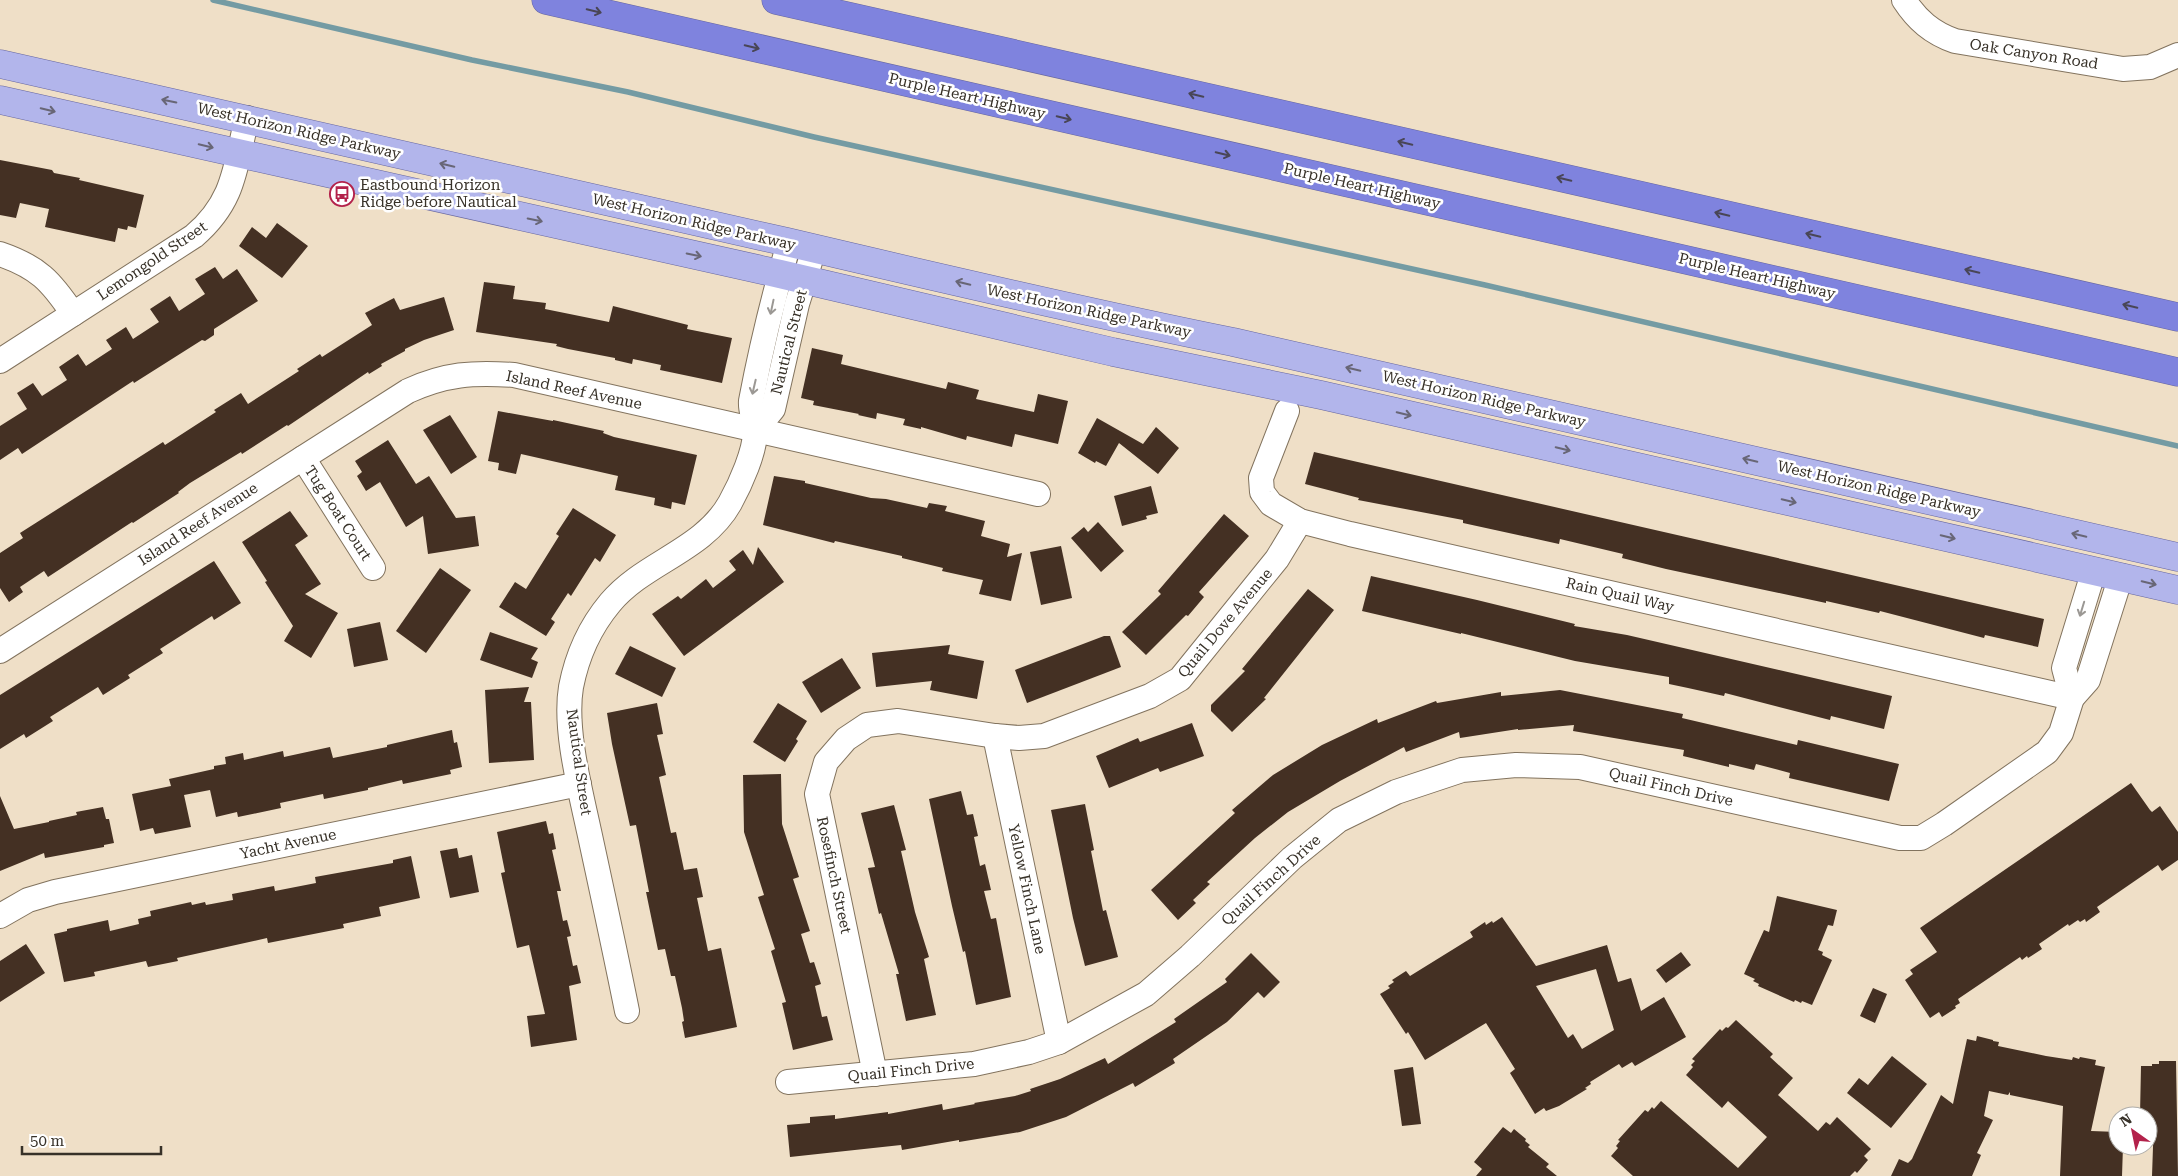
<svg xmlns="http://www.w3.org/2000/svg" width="2178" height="1176" viewBox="0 0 2178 1176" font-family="'Roboto Serif',serif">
<rect width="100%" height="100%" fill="#efdfc7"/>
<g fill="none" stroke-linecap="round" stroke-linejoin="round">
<!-- stream -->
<path stroke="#749ba3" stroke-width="5.5" d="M213 0 472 60 628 92 814 137 1485 285 2178 446"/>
</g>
<!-- building -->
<g fill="#443023" fill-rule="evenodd">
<path d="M0 160 52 170 54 173 80 178 79 180 144 195 136 228 128 226 127 230 118 228 115 242 45 227 49 209 20 203 16 218 0 215Z"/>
<path d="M277 223 308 246 282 278 239 246 252 227 266 238Z"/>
<path d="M215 267 223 279 237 269 258 301 214 329V335L205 341 202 340 134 383 133 381 22 454 18 448 0 460V426L27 409 17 393 33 383 42 396 67 380 59 367 78 354 86 366 112 349 106 340 126 327 133 339 159 322 150 309 170 296 179 311 205 294 195 279Z"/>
<path d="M484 282 515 286 513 299 546 303 545 309 609 322 613 306 688 325 687 329 732 338 722 383 660 370 661 365 633 359 632 364 615 360V358L568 349 556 346 557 344 476 332Z"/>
<path d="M444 297 454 330 424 340 405 349V351L381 364 382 366 369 374 368 372 288 426 287 425 242 454 241 452 190 483 178 492 179 493 133 523 132 522 48 577 44 571 20 587 23 592 9 602 0 588V553L23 538 20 533 163 442 165 445 216 412 214 410 241 393 248 404 299 371 297 369 320 354 322 357 372 325 365 313 394 298 400 310Z"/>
<path d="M812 348 843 355 841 364 946 389 948 382 979 390 976 399 1034 412 1038 394 1068 401 1058 444 1015 434 1012 447 967 436 966 440 921 427V429L903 425 905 419 877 413 876 419 858 415 859 414 813 405 814 401 801 398Z"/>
<path d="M498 411 553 421V420L604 431 603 433 614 437 697 455 685 505 672 502 671 509 654 505 655 498 615 490 618 476 521 454 516 474 498 470 499 463 488 461Z"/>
<path d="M450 415 477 457 451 474 423 430Z"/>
<path d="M1097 418 1143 444 1156 427 1179 448 1158 474 1119 443 1106 466 1096 461 1095 463 1078 453Z"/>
<path d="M388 440 416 484 429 476 456 518 475 516 479 546 428 554 423 516 406 527 380 482 366 491 357 476 362 472 355 461Z"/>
<path d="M1314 452 2044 619 2038 647 1985 635 1984 638 1880 611 1879 613 1826 601V603L1666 569 1622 558 1623 554 1560 539 1559 544 1463 523V520L1358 500 1359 498 1305 484Z"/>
<path d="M774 476 805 481V483L871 498 886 499 927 508 929 503 947 506 945 511 985 521 981 536 1010 544 1007 557 1022 553 1011 601 979 594 983 580 942 571 943 568 902 558V556L835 541 834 543 763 525Z"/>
<path d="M1151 486 1158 513 1146 516 1147 519 1122 526 1114 496Z"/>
<path d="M573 508 616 535 600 562 595 558 571 596 568 593 551 619 555 622 546 636 499 607 515 582 526 589 559 536 556 534Z"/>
<path d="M290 511 308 536 295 545 321 584 305 594 338 613 311 658 284 641 293 626 265 582 267 581 242 542Z"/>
<path d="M1224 514 1249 536 1199 592 1204 597 1188 616 1186 615 1146 655 1122 632 1161 594 1158 591Z"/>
<path d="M1098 522 1124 551 1101 572 1071 538 1084 527 1088 532Z"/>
<path d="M1061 546 1072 598 1041 605 1030 552Z"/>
<path d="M758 547 784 582 684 656 652 614 678 596 681 599 706 579 713 588 736 570 729 561 743 550 753 565Z"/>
<path d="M214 561 241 603 214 620 212 616 160 649 163 653 128 675 130 678 103 695 98 687 50 717 53 721 26 738 24 734 0 749V695Z"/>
<path d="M440 568 471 590 426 653 396 631Z"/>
<path d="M1371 576 1477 600 1575 624 1574 626 1627 635 1892 696 1884 729 1831 716 1830 720 1725 693 1724 696 1688 688 1669 684V677L1575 661 1461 633V634L1362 611Z"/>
<path d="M1308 589 1334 610 1264 698 1266 699 1232 732 1211 711V705L1245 671 1242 669Z"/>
<path d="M380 622 388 660 354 667 347 629Z"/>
<path d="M490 632 538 648 531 659 538 662 532 678 480 660Z"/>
<path d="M1104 636H1110L1121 667 1027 703 1015 670Z"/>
<path d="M950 645 948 654 984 661 977 699 930 690 932 681 876 687 872 653Z"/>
<path d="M630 646 676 668 662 697 615 674Z"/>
<path d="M842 658 861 688 821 713 802 682Z"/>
<path d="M529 687 524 702H531L534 760 489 763 485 690Z"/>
<path d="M1560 690 1683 714 1682 718 1797 745 1798 740 1899 764 1889 801 1789 778 1790 773 1756 764 1754 770 1729 764V767L1683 756 1684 750 1573 731 1574 725 1518 730V729L1460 738 1459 732 1406 752 1404 747 1340 781 1288 812 1255 838 1207 882 1210 884 1193 900 1196 903 1178 920 1151 890 1235 813 1232 810 1273 775 1322 745 1377 719 1378 723 1436 701 1437 703 1501 692V696Z"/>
<path d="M657 703 663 734 657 735 666 775 659 777 671 833 676 832 684 870 697 868 703 897 697 898 708 951 721 948 737 1027 685 1038 682 1022 684 1021 682 1008 675 976H671L665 949 658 950 646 892H649L636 825 630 826 612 744 607 713Z"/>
<path d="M778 703 807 721 796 739 798 741 785 762 753 742Z"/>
<path d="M1192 723 1204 756 1160 772 1158 768 1109 788 1096 756 1138 738 1140 742Z"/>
<path d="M452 730 454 743 457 742 462 767 450 770 451 774 403 784 402 780 368 788V790L324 799 323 794 280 803 281 808 238 817 237 812 216 817 210 790 184 795 191 827 155 834 153 828 140 831 132 794 171 786 169 779 214 769V766L226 764 225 757 243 753 244 760 283 751 284 757 330 747 333 758 387 747V745Z"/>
<path d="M781 774 782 824 799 877 793 879 810 931 801 934 810 963 814 962 821 984 815 986 822 1017 827 1016 833 1040 793 1050 782 1003 786 1002 771 951 775 949 758 897 764 895 744 832 743 775Z"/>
<path d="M2131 783 2150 810 2152 812 2160 806 2178 832V860L2162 871 2158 865 2097 907 2100 912 2086 922 2085 919 2080 922 2078 920 2069 926 2068 924 2039 944 2042 949 2028 958 2027 956 2022 960 2020 957 1958 999 1960 1003 1955 1006 1956 1008 1942 1017 1939 1012 1930 1018 1905 980 1913 974 1910 970 1937 952 1920 928Z"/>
<path d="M961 791 967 815 973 814 978 836 974 837 980 866 985 864 991 890 984 891 991 919 996 918 1011 997 976 1005 965 951 963 952 952 906 929 799Z"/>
<path d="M0 796 14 829 49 822V821L77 815 76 812 103 807 106 819H109L114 843 104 845V847L45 858 44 853 0 871Z"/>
<path d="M1085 804 1094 850 1091 851 1103 911 1106 910 1118 957 1085 966 1073 918 1051 810Z"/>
<path d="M894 805 906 850 901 851 915 912 929 957 924 959 936 1015 906 1021 896 974H899L881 913 879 914 868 868 875 867 861 813Z"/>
<path d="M546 821 549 834 553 833 556 849 552 850 561 891H557L563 921 567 920 571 936 567 937 573 966 577 965 581 983 569 986 577 1040 531 1047 527 1016 545 1014 529 945 517 948 501 873 505 872 497 832Z"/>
<path d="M457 848 459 858 472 855 479 892 450 898 440 851Z"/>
<path d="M411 856 420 898 379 907 381 916 343 924 344 928 268 943 267 938 177 958 178 961 148 967 146 961 94 972 95 976 64 982 54 934 67 931V929L108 920 110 931 139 924 138 919 151 916 150 911 191 902 192 905 205 902 206 905 233 900 232 894 274 886 275 891 316 883 315 877 393 863V860Z"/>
<path d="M1777 896 1837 910 1833 926 1828 925 1818 950 1823 952 1822 955 1832 960 1812 1005 1802 1001 1801 1003 1795 1000 1794 1002 1758 986 1759 984 1753 981 1755 979 1744 974 1764 930 1769 932Z"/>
<path d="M1502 917 1536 966 1607 945 1618 982 1631 978 1641 1011 1664 997 1686 1037 1635 1066 1632 1062 1622 1068 1619 1064 1590 1082 1591 1084 1585 1088 1587 1089 1559 1106 1546 1111 1544 1108 1535 1114 1510 1073 1515 1069 1486 1023 1425 1060 1408 1032 1406 1034 1380 994 1390 988 1388 986 1394 982 1392 980 1406 971 1410 976 1473 937 1470 932 1485 922 1486 925 1492 921 1493 923ZM1596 969 1614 1030 1582 1049 1573 1034 1568 1038 1536 986Z"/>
<path d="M26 944 45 973 0 1002V961Z"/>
<path d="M1681 952 1691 965 1666 983 1656 970Z"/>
<path d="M1251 953 1280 982 1264 998 1258 992 1227 1022 1173 1059 1175 1063 1135 1087 1133 1083 1066 1117 1020 1132 959 1142V1140L902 1150 901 1145 790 1157 787 1125 810 1123V1117L835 1115V1119L888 1112V1114L942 1104 943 1110 975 1104 974 1103 1015 1096 1031 1091 1030 1089 1060 1079 1105 1058 1108 1064 1176 1022 1174 1019 1227 982 1225 979Z"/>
<path d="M1873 988 1887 994 1875 1023 1860 1016Z"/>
<path d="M1736 1020 1773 1054 1770 1057 1793 1078 1778 1095 1818 1131 1826 1122 1830 1125 1837 1117 1871 1149 1864 1156 1868 1160 1857 1173 1855 1171 1850 1176H1633L1611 1156 1618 1148 1616 1146 1620 1141 1618 1140 1645 1110 1648 1112 1652 1107 1654 1109 1661 1101 1738 1168 1767 1137 1728 1101 1722 1108 1686 1075 1693 1067 1691 1065 1695 1061 1692 1059 1720 1029 1722 1031 1726 1027 1728 1028Z"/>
<path d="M1977 1036 1993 1040V1041L1999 1042 1998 1046 2046 1056 2072 1060 2073 1057 2079 1059 2080 1057 2096 1060 2095 1065 2105 1067 2091 1131 2118 1132V1146H2123L2122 1176H2060L2063 1106 2010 1095V1092L2008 1095 1989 1091 1984 1116 1993 1120 1977 1153 1981 1155 1972 1176H1891L1899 1159 1908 1163 1912 1159 1941 1095 1953 1104 1967 1039 1976 1041Z"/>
<path d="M1892 1056 1927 1084 1891 1128 1847 1093 1859 1078 1868 1085Z"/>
<path d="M2159 1061H2176L2178 1176H2152L2154 1118H2151V1115H2140L2141 1066H2152V1064H2159Z"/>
<path d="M1413 1067 1421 1124 1402 1126 1394 1070Z"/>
<path d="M1503 1127 1511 1133 1514 1129 1526 1139 1525 1141 1530 1145 1528 1147 1549 1164 1546 1167 1557 1176H1476L1482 1169 1474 1162Z"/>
</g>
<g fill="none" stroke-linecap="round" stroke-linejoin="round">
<defs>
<g id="minor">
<path d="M1904 0C1917 20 1932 33 1955 41L2123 69 2150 67 2178 55"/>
<path d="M0 254C38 267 51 281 73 314"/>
<path d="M0 361 194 236C235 201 235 167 247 118"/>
<path d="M1287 411 1261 478 1262 492 1271 504 1300 521 1350 534 2072 698"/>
<path d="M755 431 773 409 797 304 814 249"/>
<path d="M303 458 373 568"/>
<path d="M0 651 408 391C445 374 473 372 514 375L1038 494"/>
<path d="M2072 698 2064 668 2094 570"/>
<path d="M995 736 1059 1042"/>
<path d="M0 916 28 900 55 892 579 784"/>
<path d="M627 1011C615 951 602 891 589 831 580 789 564 729 571 687 577 656 590 627 610 603 644 562 703 551 730 503 740 485 756 450 755 430 755 420 750 411 751 401 761 348 774 295 789 243"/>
<path d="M875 1074 817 794 826 762 846 739 867 725 898 721 995 736 1019 738 1044 736 1150 696 1180 679 1277 559 1300 521"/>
<path d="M788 1082 974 1064 1029 1052 1059 1042 1146 994 1190 956 1292 858 1339 820 1396 792 1462 770 1516 765 1580 767 1900 838H1921L1944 824 2047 752 2061 733 2072 698 2088 680 2121 576"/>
</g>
<g id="major">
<path d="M0 64C263 121 525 182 787 242 935 277 1084 312 1233 342L2178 557"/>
<path d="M0 100 780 274 1113 352 1321 395 2178 590"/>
</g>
<g id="highway">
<path d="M546 0 2178 372"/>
<path d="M776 0 2178 317"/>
</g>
</defs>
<!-- minor casing -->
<use href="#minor" stroke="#82735e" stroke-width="26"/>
<!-- major casing -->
<use href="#major" stroke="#66669e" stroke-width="29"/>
<!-- highway casing -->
<use href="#highway" stroke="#66669e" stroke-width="29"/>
<!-- minor -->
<use href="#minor" stroke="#fff" stroke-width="24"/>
<!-- major -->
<use href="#major" stroke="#b2b5eb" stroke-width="28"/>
<!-- highway -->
<use href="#highway" stroke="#7f83de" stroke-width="28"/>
</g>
<!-- one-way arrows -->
<defs><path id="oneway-shaft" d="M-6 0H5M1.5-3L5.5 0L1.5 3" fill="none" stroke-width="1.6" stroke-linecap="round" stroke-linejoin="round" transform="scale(1.25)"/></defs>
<g stroke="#494656">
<use href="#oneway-shaft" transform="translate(594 11) rotate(13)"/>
<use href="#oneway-shaft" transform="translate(752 47) rotate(13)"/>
<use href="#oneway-shaft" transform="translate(1196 95) rotate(-167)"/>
<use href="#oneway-shaft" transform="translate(1064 118) rotate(13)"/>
<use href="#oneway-shaft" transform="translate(1405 143) rotate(-167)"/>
<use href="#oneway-shaft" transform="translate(1223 154) rotate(13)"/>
<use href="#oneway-shaft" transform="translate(1564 179) rotate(-167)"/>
<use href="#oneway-shaft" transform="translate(1722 214) rotate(-167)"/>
<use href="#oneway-shaft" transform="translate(1813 235) rotate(-167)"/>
<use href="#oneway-shaft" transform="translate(1972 271) rotate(-167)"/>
<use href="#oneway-shaft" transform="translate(2130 306) rotate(-167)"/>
</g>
<g stroke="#686676">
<use href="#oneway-shaft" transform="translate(169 101) rotate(-168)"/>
<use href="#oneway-shaft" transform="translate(48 110) rotate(13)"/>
<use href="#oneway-shaft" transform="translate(206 146) rotate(13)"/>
<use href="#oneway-shaft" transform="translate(447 165) rotate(-167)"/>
<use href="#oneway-shaft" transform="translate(535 220) rotate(12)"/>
<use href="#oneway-shaft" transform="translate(694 255) rotate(12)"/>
<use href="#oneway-shaft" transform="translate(963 283) rotate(-167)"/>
<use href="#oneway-shaft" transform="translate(1353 369) rotate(-167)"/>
<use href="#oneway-shaft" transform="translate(1404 414) rotate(13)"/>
<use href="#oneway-shaft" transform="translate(1563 449) rotate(13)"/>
<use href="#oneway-shaft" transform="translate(1750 460) rotate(-167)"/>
<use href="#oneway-shaft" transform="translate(1789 501) rotate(13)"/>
<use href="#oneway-shaft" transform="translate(2079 535) rotate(-167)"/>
<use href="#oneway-shaft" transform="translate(1948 537) rotate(13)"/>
<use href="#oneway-shaft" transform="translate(2149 583) rotate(13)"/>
</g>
<g stroke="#9b9894">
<use href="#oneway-shaft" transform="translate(772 307) rotate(102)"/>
<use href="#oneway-shaft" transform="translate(754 387) rotate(103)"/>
<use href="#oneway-shaft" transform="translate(2082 609) rotate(107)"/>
</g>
<!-- icons -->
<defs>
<symbol id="bus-ring" viewBox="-11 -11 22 22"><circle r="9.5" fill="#fff" stroke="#b3224b" stroke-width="1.5"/><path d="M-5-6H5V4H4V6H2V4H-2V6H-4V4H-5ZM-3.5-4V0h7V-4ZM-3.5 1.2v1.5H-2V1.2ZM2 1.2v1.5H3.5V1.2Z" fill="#b3224b"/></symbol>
</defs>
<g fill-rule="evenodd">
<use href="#bus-ring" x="328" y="180" width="28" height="28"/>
</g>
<g text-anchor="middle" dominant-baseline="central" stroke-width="5" stroke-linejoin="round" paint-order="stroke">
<!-- street labels -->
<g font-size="15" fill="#373128" stroke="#fff">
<text transform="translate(2034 54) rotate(9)">Oak Canyon Road</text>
<text transform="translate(967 96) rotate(13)">Purple Heart Highway</text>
<text transform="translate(299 131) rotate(13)">West Horizon Ridge Parkway</text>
<text transform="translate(1362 186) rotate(13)">Purple Heart Highway</text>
<text transform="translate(694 222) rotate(13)">West Horizon Ridge Parkway</text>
<text transform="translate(152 261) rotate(-34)">Lemongold Street</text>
<text transform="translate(1757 276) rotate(13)">Purple Heart Highway</text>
<text transform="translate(1089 311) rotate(12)">West Horizon Ridge Parkway</text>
<text transform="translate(789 342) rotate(-76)">Nautical Street</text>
<text transform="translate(574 390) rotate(12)">Island Reef Avenue</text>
<text transform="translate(1484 399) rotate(13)">West Horizon Ridge Parkway</text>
<text transform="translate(1879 489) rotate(13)">West Horizon Ridge Parkway</text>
<text transform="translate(338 513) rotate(57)">Tug Boat Court</text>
<text transform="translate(198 524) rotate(-33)">Island Reef Avenue</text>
<text transform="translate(1620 595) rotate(13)">Rain Quail Way</text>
<text transform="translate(1225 623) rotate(-50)">Quail Dove Avenue</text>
<text transform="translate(579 762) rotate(82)">Nautical Street</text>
<text transform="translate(1671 787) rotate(13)">Quail Finch Drive</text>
<text transform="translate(288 844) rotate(-12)">Yacht Avenue</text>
<text transform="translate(834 875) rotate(78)">Rosefinch Street</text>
<text transform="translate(1271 880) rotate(-42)">Quail Finch Drive</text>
<text transform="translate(1027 889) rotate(78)">Yellow Finch Lane</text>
<text transform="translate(911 1070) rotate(-6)">Quail Finch Drive</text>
</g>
<!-- poi labels -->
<g font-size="15" fill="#373128" stroke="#fff" text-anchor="start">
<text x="360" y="185">Eastbound Horizon<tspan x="360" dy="17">Ridge before Nautical</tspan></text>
</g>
</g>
<!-- north arrow -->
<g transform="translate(2133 1131) rotate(327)"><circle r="24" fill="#ffffff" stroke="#afada9"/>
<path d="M0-4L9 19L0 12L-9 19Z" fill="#b3224b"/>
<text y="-8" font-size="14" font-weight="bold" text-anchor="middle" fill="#373128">N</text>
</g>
<!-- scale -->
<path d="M22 1146v8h139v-8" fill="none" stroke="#373128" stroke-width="2.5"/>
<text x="30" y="1146" font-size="15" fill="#373128" stroke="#ffffff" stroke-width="4" paint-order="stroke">50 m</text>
</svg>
